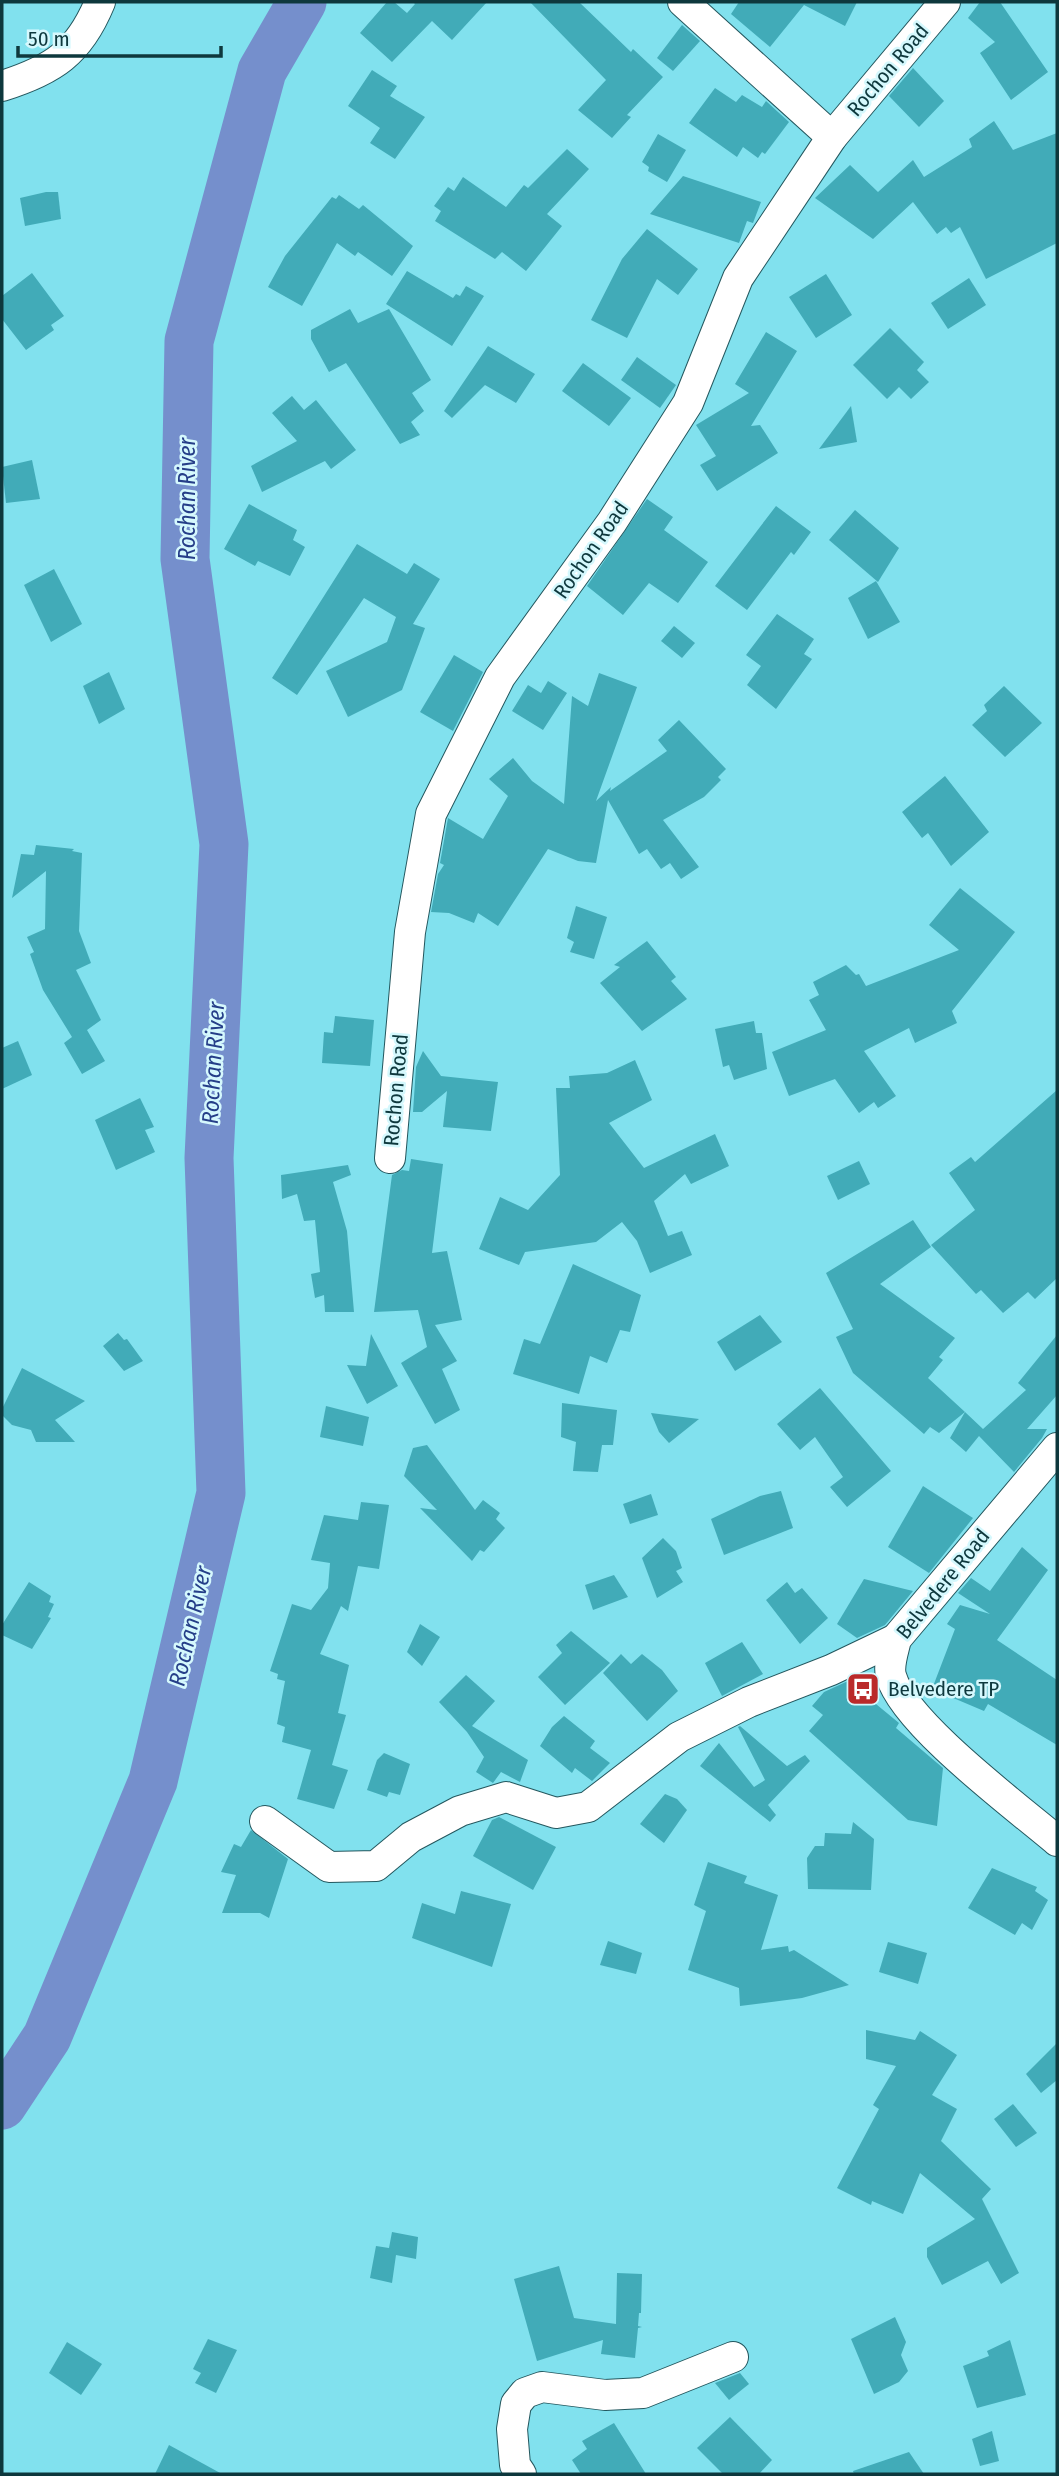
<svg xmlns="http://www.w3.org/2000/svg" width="1059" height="2476" viewBox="0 0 1059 2476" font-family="'Fira Sans Condensed',sans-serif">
<rect width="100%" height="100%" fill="#81e1ee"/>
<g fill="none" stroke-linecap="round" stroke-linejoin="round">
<!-- river -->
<path stroke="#758fcc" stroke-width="49" d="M2 2105 47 2037 153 1781 221 1493 209 1158 224 844 185 559 189 341 262 71 302 2"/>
</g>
<!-- building -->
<g fill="#41abb8">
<path d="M387 2H394L407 13 415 4 413 2H487L452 40 432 21 392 62 360 33Z"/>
<path d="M530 2H579L631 52 633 49 663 77 627 115 631 117 612 138 578 110 606 80Z"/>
<path d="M739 2H857L845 26 804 5 770 47 731 14Z"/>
<path d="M980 2H1000L1048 72 1011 100 980 53 995 42 968 18Z"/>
<path d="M682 25 700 41 673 71 657 58Z"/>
<path d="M913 68 944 101 919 127 889 96Z"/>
<path d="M372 70 397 86 390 96 425 117 395 159 370 143 380 128 348 106Z"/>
<path d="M715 88 736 102 742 95 762 107 766 101 789 122 765 154 762 152 758 158 743 147 737 157 689 123Z"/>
<path d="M994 121 1013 150 1057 133V243L986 279 960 227 951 233 946 227 937 234 913 202 873 239 815 198 850 165 878 192 913 160 924 177 972 147 969 139Z"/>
<path d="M658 134 686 150 667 182 648 171 649 167 642 162Z"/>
<path d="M567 149 589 169 547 214 562 226 526 271 502 252 495 259 435 221 441 211 434 206 448 187 454 191 463 177 506 207 524 185 528 188Z"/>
<path d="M683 176 761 202 753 223 747 221 739 243 650 214Z"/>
<path d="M46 192H58L61 219 25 226 20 198Z"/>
<path d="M339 195 359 209 363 205 413 246 392 276 358 252 355 256 337 243 302 306 268 287 285 256 332 197 336 199Z"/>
<path d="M647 229 698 269 678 295 657 279 627 338 591 320 622 259Z"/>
<path d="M407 271 453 298 456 294 460 296 466 286 484 296 452 346 386 304Z"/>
<path d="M32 273 64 316 51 325 54 330 26 350 2 319V296Z"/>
<path d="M826 274 852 315 816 338 789 297Z"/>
<path d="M969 278 986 305 948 329 931 303Z"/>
<path d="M350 309 358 323 389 309 431 380 412 393 424 411 411 422 420 435 400 444 346 363 329 372 311 339V330Z"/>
<path d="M890 328 924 362 917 370 929 382 911 399 899 387 887 399 853 365Z"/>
<path d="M766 332 797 351 751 426 760 425 778 453 717 491 700 465 716 456 696 425 749 393 735 384Z"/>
<path d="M488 346 535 374 516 403 485 385 452 418 444 411Z"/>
<path d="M637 357 676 385 660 408 621 380Z"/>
<path d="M583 363 631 398 609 426 562 391Z"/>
<path d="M292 396 304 410 316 400 356 450 331 469 325 461 262 492 251 466 297 441 272 413Z"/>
<path d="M851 406 857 442 819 449Z"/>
<path d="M32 460 40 499 6 503 2 467Z"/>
<path d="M647 499 673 517 664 530 708 562 678 603 649 583 623 615 587 586Z"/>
<path d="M249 504 297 530 293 540 305 547 290 576 258 561 255 566 224 549Z"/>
<path d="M776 506 811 532 794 555 791 552 747 610 715 586Z"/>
<path d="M855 510 899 548 878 582 829 540Z"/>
<path d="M357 544 407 574 414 563 440 579 413 624 425 628 402 690 348 717 326 671 387 642 396 617 364 598 297 695 272 678Z"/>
<path d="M54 569 82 624 51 642 24 585Z"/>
<path d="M876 581 900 622 868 639 848 598Z"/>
<path d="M777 614 814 639 804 654 812 659 776 709 747 685 761 666 746 655Z"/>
<path d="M674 626 695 643 682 658 661 641Z"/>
<path d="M454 655 483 672 453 731 420 712Z"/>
<path d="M109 672 125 709 99 724 83 686Z"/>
<path d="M599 673 637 687 596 801 611 787 610 791 667 751 658 740 679 720 726 769 718 777 721 780 704 797 663 820 699 867 681 879 670 863 661 869 647 849 639 854 608 800 596 863 578 861 548 849 498 926 478 913 474 923 449 913 431 912 438 874 444 865 440 863 448 818 483 839 508 796 489 779 513 758 532 781 564 804 572 696 588 706Z"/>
<path d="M548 681 567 693 543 730 512 711 528 685 541 693Z"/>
<path d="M1004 686 1042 723 1005 757 972 725 987 711 984 705Z"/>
<path d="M945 776 989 832 951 866 928 833 922 838 902 812Z"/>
<path d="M36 845 74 849 72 851 82 853 79 931 91 963 76 970 101 1020 87 1030 105 1061 82 1074 64 1043 72 1037 43 990 30 954 34 952 27 937 45 929 46 871 12 898 21 854 34 855Z"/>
<path d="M960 888 1015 932 952 1011 957 1023 915 1043 909 1028 864 1051 896 1096 878 1108 874 1102 859 1113 835 1079 789 1096 772 1052 826 1030 809 1000 819 995 813 982 846 965 856 975 859 974 866 986 959 950 929 925Z"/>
<path d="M576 906 607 917 594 959 570 952 574 942 567 938Z"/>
<path d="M647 941 676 977 671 981 687 999 642 1031 600 983 620 967 614 965Z"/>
<path d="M335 1016 374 1020 370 1066 322 1063 324 1032 333 1033Z"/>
<path d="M754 1021 756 1033H762L767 1069 734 1080 729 1065 723 1067 715 1029Z"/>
<path d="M18 1041 32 1075 2 1089V1048Z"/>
<path d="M423 1051 441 1076 498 1082 491 1131 443 1127 447 1091 422 1112H413L416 1067Z"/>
<path d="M635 1060 652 1100 609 1123 644 1168 715 1134 729 1166 691 1184 685 1174 654 1201 668 1236 682 1231 692 1255 650 1273 637 1241 622 1222 596 1242 525 1252 519 1265 479 1249 500 1197 528 1210 560 1175 556 1088H570L569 1076 607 1073Z"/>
<path d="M1057 1090V1278L1035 1299 1028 1292 1003 1313 981 1290 976 1294 931 1245 975 1210 949 1173 971 1157 975 1162Z"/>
<path d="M140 1098 154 1127 145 1130 155 1152 116 1170 95 1120Z"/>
<path d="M411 1159 443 1164 432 1253 447 1251 462 1320 435 1325 457 1361 442 1369 460 1410 435 1424 401 1363 427 1347 418 1310 374 1312 392 1175 402 1170 409 1171Z"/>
<path d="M859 1161 870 1184 838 1200 827 1176Z"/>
<path d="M348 1165 351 1175 333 1182 347 1231 354 1312H325L324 1295 315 1298 311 1274 320 1272 315 1220 304 1221 297 1194 282 1199 281 1175Z"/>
<path d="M913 1220 931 1247 880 1284 955 1338 939 1357 943 1360 928 1378 965 1412 939 1433 930 1427 924 1434 853 1373 836 1337 853 1329 826 1273Z"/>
<path d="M573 1264 641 1295 630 1332 620 1330 607 1363 590 1356 579 1394 513 1374 524 1339 540 1344Z"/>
<path d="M760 1315 782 1342 735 1371 717 1342Z"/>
<path d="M118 1333 124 1340 127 1339 143 1361 124 1371 103 1346Z"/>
<path d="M371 1334 398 1386 367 1404 347 1365 366 1366Z"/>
<path d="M1057 1335V1395L1027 1429H1047L1042 1438 1014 1472 979 1436 966 1452 950 1438 965 1412 983 1429 1026 1390 1018 1383Z"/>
<path d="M22 1368 85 1401 55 1420 75 1442H36L31 1430 12 1425 2 1415V1409Z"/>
<path d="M820 1388 891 1471 847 1507 830 1487 843 1477 815 1437 800 1450 777 1424Z"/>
<path d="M562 1403 617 1410 613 1445H602L598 1472 573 1471 576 1442 561 1437Z"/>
<path d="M326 1406 369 1417 363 1446 320 1437Z"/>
<path d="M651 1413 699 1419 669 1443 659 1432Z"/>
<path d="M427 1445 475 1510 483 1500 500 1513 496 1519 505 1528 484 1552 480 1550 472 1561 420 1508 437 1510 404 1476 413 1448Z"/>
<path d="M923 1486 973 1518 929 1573 888 1547Z"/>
<path d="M781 1491 793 1528 724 1555 711 1519 760 1496Z"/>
<path d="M651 1494 658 1515 630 1524 623 1504Z"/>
<path d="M361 1502 389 1505 379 1569 358 1566 348 1611 341 1606 320 1654 349 1665 338 1713 346 1715 332 1765 348 1770 334 1809 297 1799 311 1750 282 1742 285 1727 277 1724 285 1681 277 1679 278 1674 270 1671 292 1604 311 1610 328 1588 330 1563 311 1560 324 1515 358 1520Z"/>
<path d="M663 1538 676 1551 682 1568 676 1571 683 1582 657 1598 642 1558Z"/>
<path d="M1022 1547 1048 1570 997 1640 1057 1680V1745L988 1704 984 1711 932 1689 955 1629 947 1624 960 1605 990 1614 958 1593 971 1578 990 1591Z"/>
<path d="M614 1575 628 1597 593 1610 585 1585Z"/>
<path d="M864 1579 913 1591 885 1625 857 1638 837 1624Z"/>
<path d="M29 1582 51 1596 49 1602 54 1604 48 1617 51 1618 32 1649 2 1635V1625Z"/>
<path d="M787 1582 795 1593 802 1588 828 1618 800 1644 766 1600Z"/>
<path d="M420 1624 440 1637 422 1666 407 1652Z"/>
<path d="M571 1631 610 1663 565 1705 538 1677 562 1653 556 1645Z"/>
<path d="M742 1642 763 1674 722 1696 705 1663Z"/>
<path d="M621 1654 631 1664 642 1654 662 1670 678 1691 647 1721 603 1673Z"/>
<path d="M466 1675 495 1701 472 1726 528 1760 520 1782 501 1772 493 1783 476 1772 484 1757 467 1732 439 1702Z"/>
<path d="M848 1681 899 1723 896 1728 943 1768 937 1826 908 1820 809 1731 823 1715 812 1706 824 1692Z"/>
<path d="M564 1716 595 1741 590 1748 610 1763 592 1781 575 1768 572 1773 540 1746 552 1727Z"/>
<path d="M740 1726 787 1766 805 1755 810 1761 768 1805 776 1815 770 1822 700 1766 719 1743 754 1787 765 1780 738 1727Z"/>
<path d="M384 1753 410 1764 400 1795 389 1792 387 1797 367 1790 377 1760Z"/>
<path d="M665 1794 677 1799 687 1810 664 1843 640 1824Z"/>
<path d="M499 1817 556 1847 533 1890 473 1856 492 1820Z"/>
<path d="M853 1822 874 1839 871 1890 808 1889 807 1858 815 1846H824L825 1833 851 1834Z"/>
<path d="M251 1830 288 1859 269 1918 260 1913H222L236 1875 221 1872 234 1844 241 1847Z"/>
<path d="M708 1862 747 1876 744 1883 778 1895 761 1950 788 1946 789 1952 794 1950 849 1985 802 1998 740 2006 739 1988 688 1970 706 1911 694 1905Z"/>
<path d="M992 1868 1037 1887 1035 1891 1048 1900 1032 1930 1022 1923 1015 1935 968 1908Z"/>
<path d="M461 1891 511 1904 492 1967 412 1938 422 1903 455 1914Z"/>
<path d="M608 1941 642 1953 636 1974 600 1965Z"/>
<path d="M888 1942 927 1953 918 1984 879 1972Z"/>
<path d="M866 2030 915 2040 920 2031 957 2055 932 2095 957 2109 941 2141 991 2189 982 2199 1019 2273 1001 2284 988 2261 942 2285 927 2257V2248L975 2219 920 2173 903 2214 872 2201 871 2205 837 2188 879 2109 873 2105 896 2066 866 2059Z"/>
<path d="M1057 2043V2080L1041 2093 1026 2074Z"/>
<path d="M1013 2104 1037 2133 1016 2147 994 2119Z"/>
<path d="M392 2232 418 2237 416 2259 396 2255 392 2283 370 2278 376 2246 389 2248Z"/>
<path d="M559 2266 574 2318 616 2324 617 2273 642 2274 641 2313H639L638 2326 642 2327 638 2328 635 2358 601 2354 603 2340 537 2361 514 2279Z"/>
<path d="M895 2317 906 2342 901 2355 908 2371 899 2382 874 2394 851 2339Z"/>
<path d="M208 2339 237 2350 216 2393 195 2383 201 2373 193 2369Z"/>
<path d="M1010 2340 1026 2395 977 2408 963 2366 989 2356 987 2351Z"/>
<path d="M67 2342 102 2364 81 2395 49 2373Z"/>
<path d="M740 2373 749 2384 729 2400 715 2383Z"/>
<path d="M730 2417 772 2460 759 2474H723L697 2448Z"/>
<path d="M614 2423 646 2474H581L572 2460 587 2449 582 2441Z"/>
<path d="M992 2431 999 2461 980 2466 972 2439Z"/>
<path d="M169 2445 222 2474H155Z"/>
<path d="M909 2452 924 2474H854L853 2471Z"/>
</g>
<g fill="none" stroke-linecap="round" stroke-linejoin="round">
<defs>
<g id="minor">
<path d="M683 2 832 137"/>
<path d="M2 86C53 70 79 53 100 2"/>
<path d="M390 1158 410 932 431 814 500 677 612 522 688 403 738 278 832 137 945 2"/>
<path d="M1057 1448 896 1639C894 1649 888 1665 891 1676 904 1723 1017 1807 1057 1841"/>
<path d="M265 1821 329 1867 376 1866 411 1837 460 1811 506 1797 556 1813 588 1807 679 1737 749 1702 831 1670 896 1639"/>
<path d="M521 2474 515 2465 512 2429 516 2404 525 2393 542 2387 605 2395 643 2393 733 2357"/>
</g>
</defs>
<!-- minor casing -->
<use href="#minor" stroke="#24575e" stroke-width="32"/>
<!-- minor -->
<use href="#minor" stroke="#fff" stroke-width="30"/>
</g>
<!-- icons -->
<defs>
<symbol id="bus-square" viewBox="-11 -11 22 22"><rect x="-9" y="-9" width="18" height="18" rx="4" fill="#ba2a2a" stroke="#d5f8fd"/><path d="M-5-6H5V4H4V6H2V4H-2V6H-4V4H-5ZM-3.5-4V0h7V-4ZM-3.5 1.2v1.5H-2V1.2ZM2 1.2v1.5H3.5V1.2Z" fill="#fff"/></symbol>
</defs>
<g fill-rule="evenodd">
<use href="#bus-square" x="844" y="1670" width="38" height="38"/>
</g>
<g text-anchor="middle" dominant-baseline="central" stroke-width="5" stroke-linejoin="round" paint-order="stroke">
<!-- street labels -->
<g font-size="21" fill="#0e383d" stroke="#d5f8fd">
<text transform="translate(888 70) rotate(-50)">Rochon Road</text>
<text transform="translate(591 550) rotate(-55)">Rochon Road</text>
<text transform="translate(396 1090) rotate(-85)">Rochon Road</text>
<text transform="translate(943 1584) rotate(-51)">Belvedere Road</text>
</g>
<!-- poi labels -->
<g font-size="21" fill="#0e383d" stroke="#d5f8fd" text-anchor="start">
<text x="888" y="1689">Belvedere TP</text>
</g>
<!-- water labels -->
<g font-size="23" font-style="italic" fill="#253e88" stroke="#d5f8fd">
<text transform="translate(187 499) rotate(-90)">Rochan River</text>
<text transform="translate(213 1063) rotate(-87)">Rochan River</text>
<text transform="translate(190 1626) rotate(-77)">Rochan River</text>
</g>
</g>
<!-- border -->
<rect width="1059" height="2476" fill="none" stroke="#0e383d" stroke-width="7"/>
<!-- scale -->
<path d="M18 46v10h203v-10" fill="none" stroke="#0e383d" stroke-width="3.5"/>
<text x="28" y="46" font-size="21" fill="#0e383d" stroke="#d5f8fd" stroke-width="5" paint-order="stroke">50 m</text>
</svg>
